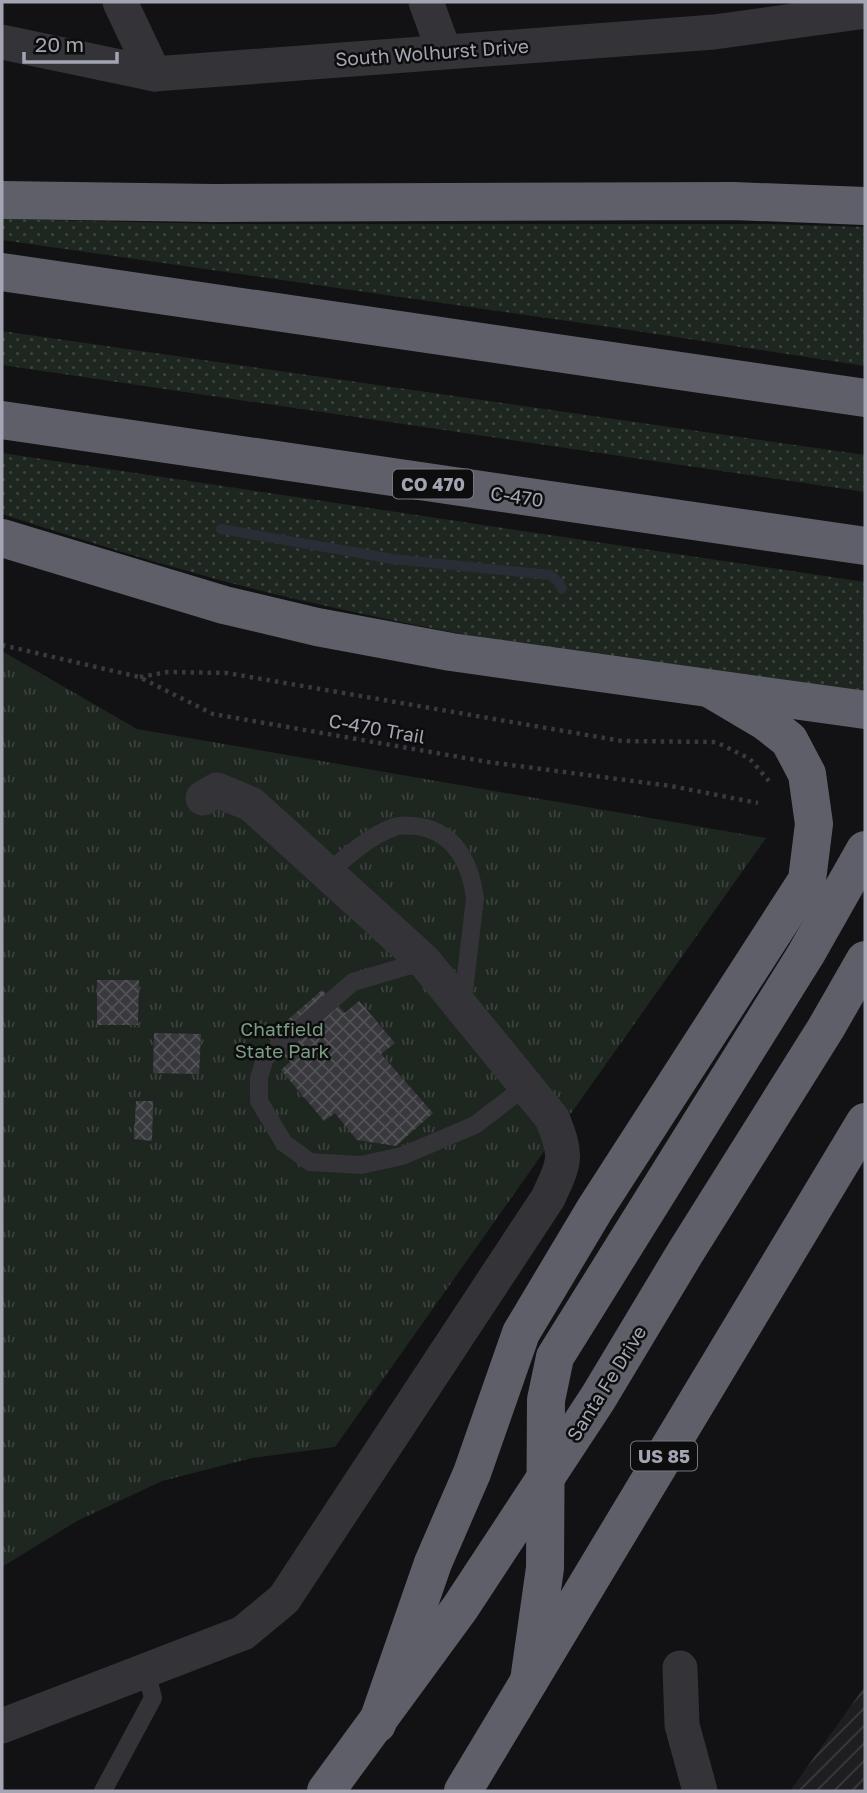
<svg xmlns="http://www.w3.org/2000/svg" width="867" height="1793" viewBox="0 0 867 1793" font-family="'Golos Text',sans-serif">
<defs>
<pattern id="industrial-furrows" width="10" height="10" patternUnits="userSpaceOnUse" patternTransform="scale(1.75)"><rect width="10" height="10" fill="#1e1e20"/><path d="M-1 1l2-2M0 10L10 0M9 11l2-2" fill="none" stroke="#3c3c3e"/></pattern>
<pattern id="grass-dots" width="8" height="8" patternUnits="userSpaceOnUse" patternTransform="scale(1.75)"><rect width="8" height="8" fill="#1e2620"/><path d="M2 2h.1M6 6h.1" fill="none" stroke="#3c423e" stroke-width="1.8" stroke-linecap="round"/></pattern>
<pattern id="park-tufts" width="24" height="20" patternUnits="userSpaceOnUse" patternTransform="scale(1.75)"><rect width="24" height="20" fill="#1e2620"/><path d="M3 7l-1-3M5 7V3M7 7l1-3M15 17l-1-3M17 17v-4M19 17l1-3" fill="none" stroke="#3c423e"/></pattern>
<pattern id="building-cross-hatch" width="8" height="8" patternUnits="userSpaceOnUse" patternTransform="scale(1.75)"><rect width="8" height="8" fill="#39393d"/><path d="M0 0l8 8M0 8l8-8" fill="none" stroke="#525357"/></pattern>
</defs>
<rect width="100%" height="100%" fill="#121113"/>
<!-- industrial -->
<path fill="url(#industrial-furrows)" d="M865 1686V1791H790Z"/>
<!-- grass -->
<g fill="url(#grass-dots)">
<path d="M2 219 218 224H770L865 227V366L610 327 2 240Z"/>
<path d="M2 331 865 455V492L2 365Z"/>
<path d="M2 453 865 582V705C671 671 474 641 282 596 187 573 94 544 2 514Z"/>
</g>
<!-- park -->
<path fill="url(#park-tufts)" d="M2 651 137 729 766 838 335 1447 252 1458 162 1481 77 1521 2 1567Z"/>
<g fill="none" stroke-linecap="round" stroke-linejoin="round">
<!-- stream -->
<path stroke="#282d36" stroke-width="10" d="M221 529 393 559 550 575 559 582 562 589"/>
</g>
<!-- building -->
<g fill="url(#building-cross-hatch)">
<path d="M97 980H139L138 1025H97Z"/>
<path d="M322 990 345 1013 359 1001 395 1043 381 1054 433 1113 396 1146 357 1140 335 1113 324 1121 281 1070 290 1062 268 1037Z"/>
<path d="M154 1033 201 1034 199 1074 153 1073Z"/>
<path d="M136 1101H153L152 1141 134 1139Z"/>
</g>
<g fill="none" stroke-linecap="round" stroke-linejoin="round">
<!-- path -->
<g stroke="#39393f" stroke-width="4.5" stroke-dasharray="3.5 5" stroke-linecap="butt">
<path d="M2 645 139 677 213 714 488 762 671 786 758 803"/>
<path d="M140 677 168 672 227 673 622 741 716 742 750 759 769 781"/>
</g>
<!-- lane -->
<g stroke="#333338" stroke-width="18">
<path d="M328 874C347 855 368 837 394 827 403 824 417 826 426 828 458 837 471 867 475 898L462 1008"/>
<path d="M424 961 353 982 265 1058 259 1078V1101L284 1143 310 1162 361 1165 402 1156 475 1125 526 1086"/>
<path d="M103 1791 153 1698 146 1671"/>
</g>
<!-- street -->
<g stroke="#333338" stroke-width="35">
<path d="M120 2 154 74"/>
<path d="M426 2 444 51"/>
<path d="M2 42 154 74 714 32 865 11"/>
<path d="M680 1668 682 1725 700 1791"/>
<path d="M2 1726 243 1633 284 1599 548 1198C565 1161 568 1157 552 1118L424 961 251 804 217 790 203 798"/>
</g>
<!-- highway -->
<g stroke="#5f5f69" stroke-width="38">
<path d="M2 200 214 203 733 201 865 206"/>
<path d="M2 272 865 398"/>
<path d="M2 420 865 546"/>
<path d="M2 538 224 605 317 627 451 652 865 710"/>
<path d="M529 1681 545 1568 546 1400 555 1357 806 954 865 850"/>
<path d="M377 1724 433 1563 472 1473 521 1333 595 1209 807 880 814 824 807 774 789 740 766 722 712 690"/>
<path d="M326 1791 460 1608 598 1398 685 1253 826 1028 865 960"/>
<path d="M463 1791 865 1122"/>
</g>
</g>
<g text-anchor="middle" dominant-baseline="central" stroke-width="5" stroke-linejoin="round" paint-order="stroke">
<!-- shield labels -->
<g fill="#0d0d0e" stroke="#767782" stroke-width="2">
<rect x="393" y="469.5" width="80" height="29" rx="5"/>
<rect x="631" y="1441.5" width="66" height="29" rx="5"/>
</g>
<g font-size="18" font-weight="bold" fill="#a3a5b3">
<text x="433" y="484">CO 470</text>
<text x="664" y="1456">US 85</text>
</g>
<!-- street labels -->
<g font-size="19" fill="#a3a5b3" stroke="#0d0d0e">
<text transform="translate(432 52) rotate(-4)">South Wolhurst Drive</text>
<text transform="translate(517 496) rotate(8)">C-470</text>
<text transform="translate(377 728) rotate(10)">C-470 Trail</text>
<text transform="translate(606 1383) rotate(-58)">Santa Fe Drive</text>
</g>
<!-- park labels -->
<g font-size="19" fill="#7a9e84" stroke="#0d0d0e">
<text x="282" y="1028">Chatfield<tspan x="282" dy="22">State Park</tspan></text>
</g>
</g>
<!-- border -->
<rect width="867" height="1793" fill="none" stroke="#a3a5b3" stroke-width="7"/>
<!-- scale -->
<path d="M24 52v10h93v-10" fill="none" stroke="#a3a5b3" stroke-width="3.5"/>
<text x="35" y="52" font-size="21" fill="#a3a5b3" stroke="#0d0d0e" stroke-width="5" paint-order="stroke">20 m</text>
</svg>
